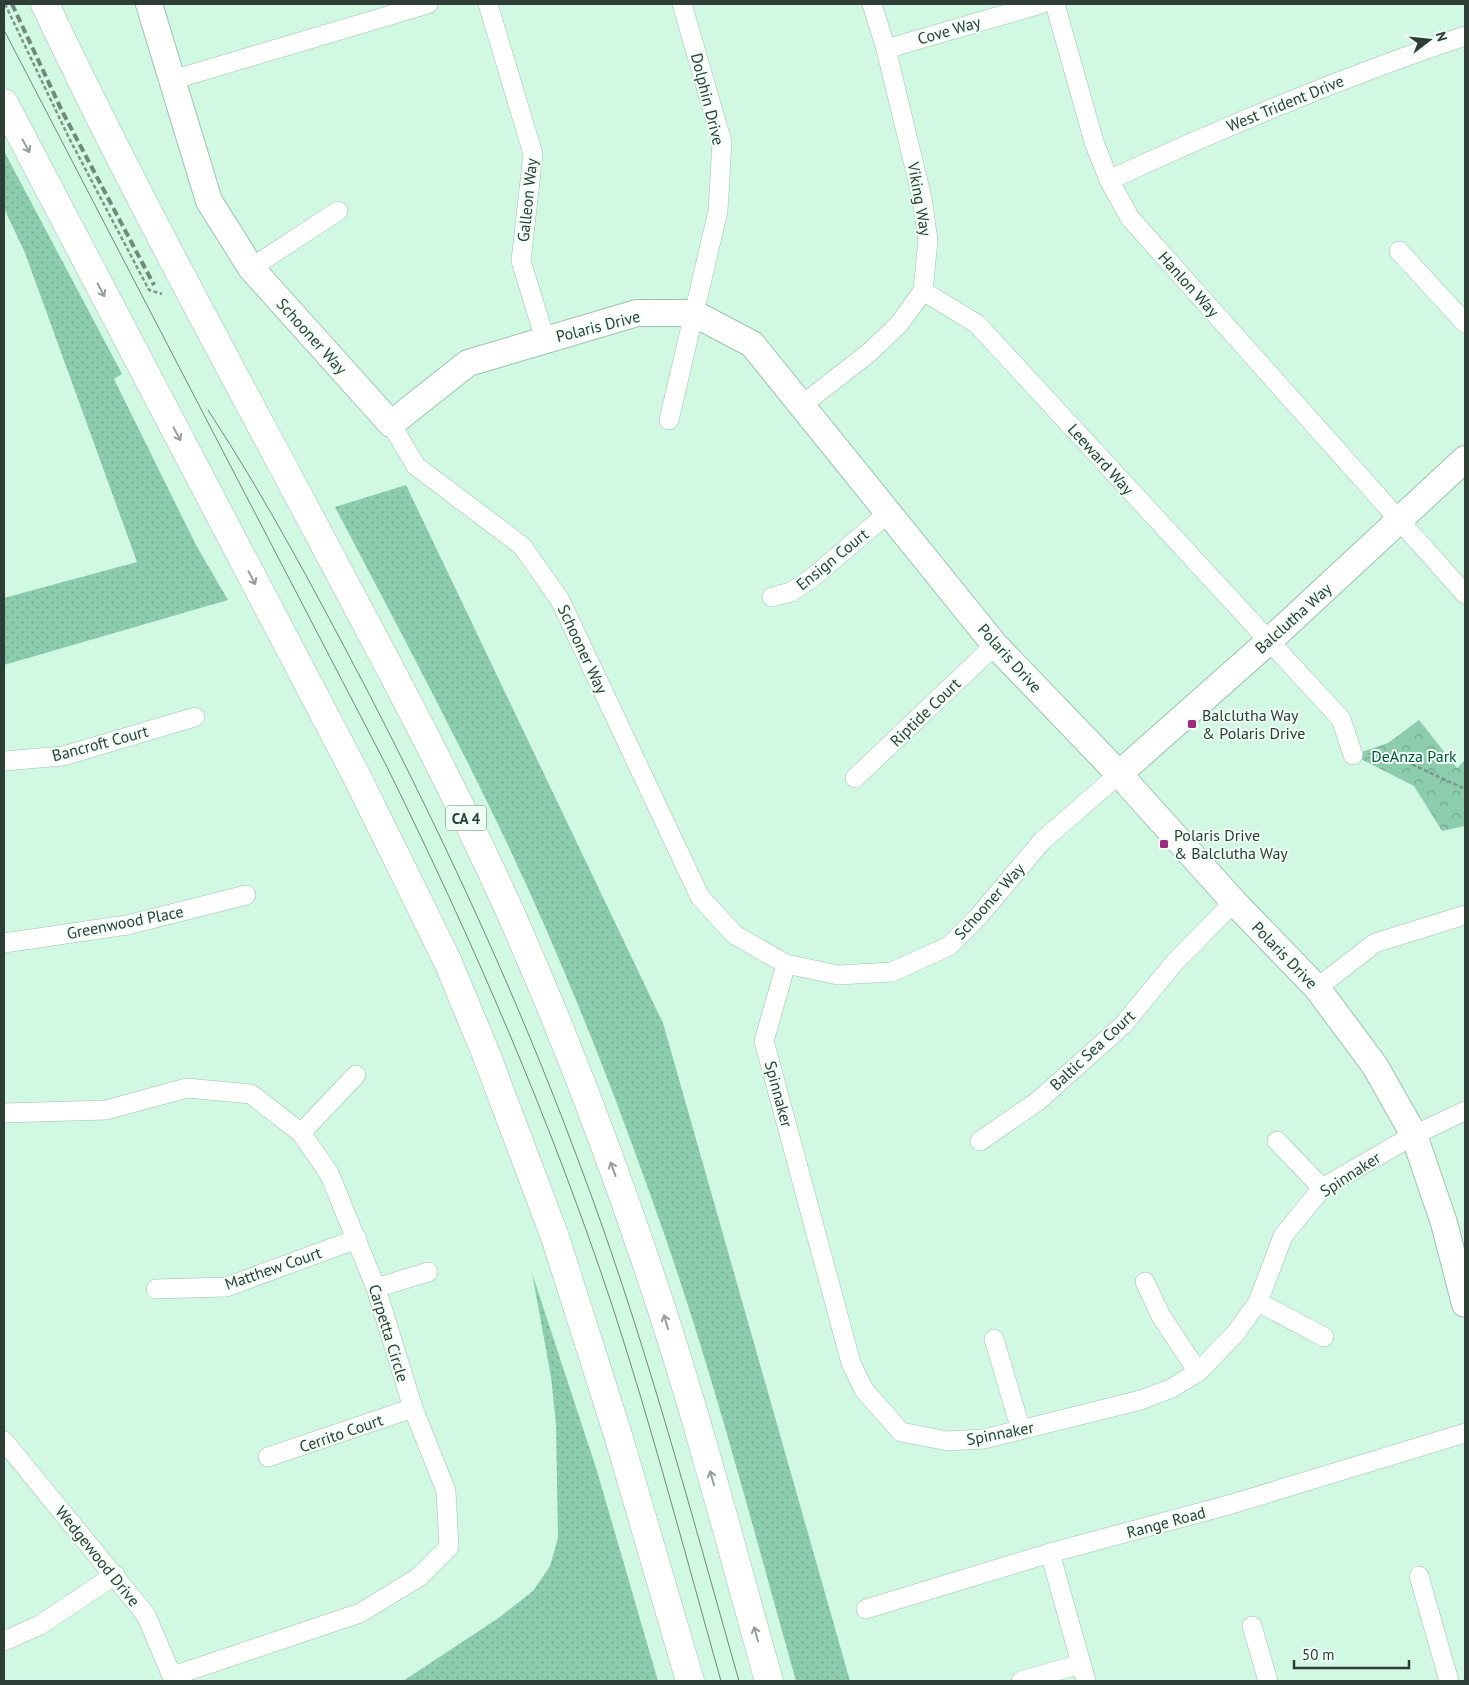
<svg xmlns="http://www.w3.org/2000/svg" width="1469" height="1685" viewBox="0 0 1469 1685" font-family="'PT Sans',sans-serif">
<defs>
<pattern id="grass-dots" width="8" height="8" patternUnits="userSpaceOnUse" patternTransform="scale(1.25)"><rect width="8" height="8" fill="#8ccdad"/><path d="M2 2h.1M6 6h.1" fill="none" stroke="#73a88e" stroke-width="1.8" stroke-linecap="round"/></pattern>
<pattern id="park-crowns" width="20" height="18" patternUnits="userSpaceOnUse" patternTransform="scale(1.25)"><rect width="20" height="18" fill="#8ccdad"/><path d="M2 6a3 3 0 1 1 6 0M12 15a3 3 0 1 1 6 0" fill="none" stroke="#73a88e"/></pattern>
</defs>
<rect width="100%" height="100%" fill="#d1f8e3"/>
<!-- grass -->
<g fill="url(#grass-dots)">
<path d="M4 151 122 374 114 379 196 545 228 600 4 665V598L137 562 25 253 4 208Z"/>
<path d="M406 485 663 1023 850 1681H796C750 1518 708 1353 650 1194 605 1067 554 940 495 818 444 713 389 610 335 507Z"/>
<path d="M532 1273 597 1471 658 1681H403L497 1619 533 1591 550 1566 558 1538 556 1424 551 1377Z"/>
</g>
<!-- park -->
<path fill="url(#park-crowns)" d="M1419 720 1457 768 1465 760V826L1442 831 1414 786 1353 755 1388 743Z"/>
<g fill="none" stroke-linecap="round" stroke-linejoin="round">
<defs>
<g id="street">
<path d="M488 4 533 154 521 261 545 339"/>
<path d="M1055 4 1094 142 1109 180 1130 218 1465 594"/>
<path d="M886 49 1041 4"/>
<path d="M172 80 428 4"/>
<path d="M1109 180C1226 126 1343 77 1465 36"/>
<path d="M1399 251 1465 323"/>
<path d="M251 268 338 211"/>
<path d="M923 291 977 324 1341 719 1353 755"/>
<path d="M802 405 870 352 899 324 923 291 928 240 922 198 886 49 872 4"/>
<path d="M669 420 718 211 722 142 682 4"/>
<path d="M391 424 416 466 522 546 560 600 700 897 735 935 786 964 838 975 892 972 949 946 979 916 1042 841 1119 774"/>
<path d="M772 597 791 592 812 578 888 513"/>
<path d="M4 761 63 756 195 717"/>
<path d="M855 778 995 645"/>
<path d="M4 943 127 925 246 895"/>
<path d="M786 964 764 1041 851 1363 864 1390 901 1432 948 1441 984 1439 1141 1400 1172 1388 1198 1372 1235 1334 1258 1302 1283 1236 1322 1188 1414 1135 1465 1111"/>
<path d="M1317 988 1375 943 1465 915"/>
<path d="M4 1113 106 1110 187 1088 251 1094 301 1133 329 1173 376 1288 413 1408 446 1491 449 1547 419 1577 360 1613 173 1676"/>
<path d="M301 1133 356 1075"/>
<path d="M980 1141 1038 1101 1123 1025 1175 962 1234 902"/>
<path d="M1277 1141 1322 1188"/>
<path d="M1145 1282 1161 1316 1198 1372"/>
<path d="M376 1288 428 1272"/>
<path d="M156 1289 226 1287 357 1239"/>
<path d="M1258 1302 1324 1337"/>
<path d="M994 1339 1021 1430"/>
<path d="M4 1441 146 1615 174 1681"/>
<path d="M268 1457 413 1408"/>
<path d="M1050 1553 1086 1681"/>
<path d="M1419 1576 1449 1681"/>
<path d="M866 1609 1050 1553 1232 1504 1465 1433"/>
<path d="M1252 1626 1268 1681"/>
<path d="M4 1641 40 1625 115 1575"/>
<path d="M1021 1681 1081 1664"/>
</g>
<g id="secondary">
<path d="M149 4 209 201 251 268 391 424 468 363 637 313H693L752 344 995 645 1119 774 1234 902 1317 988 1375 1066 1414 1135 1444 1223 1465 1304"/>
<path d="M1119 774 1268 642 1465 459"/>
</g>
<g id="highway">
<path d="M45 4C139 204 247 397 350 593 406 698 462 805 511 914 567 1040 616 1170 659 1301 700 1426 733 1554 769 1681"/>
<path d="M4 103 356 775 448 962 486 1054 555 1237 618 1435 690 1681"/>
</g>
</defs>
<!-- street casing -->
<use href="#street" stroke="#9dc3af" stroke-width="20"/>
<!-- secondary casing -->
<use href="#secondary" stroke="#9dc3af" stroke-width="28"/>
<!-- highway casing -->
<use href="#highway" stroke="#9dc3af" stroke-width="29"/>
<!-- path -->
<g stroke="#7b9687" stroke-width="2.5" stroke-dasharray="4 2.5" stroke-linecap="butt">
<path d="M5 4 69 138 149 290 162 294"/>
<path d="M1369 754H1390L1465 789"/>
</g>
<!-- street -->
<use href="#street" stroke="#fff" stroke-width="19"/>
<!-- secondary -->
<use href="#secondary" stroke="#fff" stroke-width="26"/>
<!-- highway -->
<use href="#highway" stroke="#fff" stroke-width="28"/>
<!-- tram -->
<g stroke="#6f897b" stroke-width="1">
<path d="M4 30 386 765C473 941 551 1121 613 1308 653 1431 686 1557 721 1681"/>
<path d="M208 410C267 500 316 593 366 688 445 841 517 996 577 1157 642 1328 689 1505 739 1681"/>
</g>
<!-- rail -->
<path stroke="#6f897b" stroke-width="4" stroke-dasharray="8 4" stroke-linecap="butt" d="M12 4 62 111 154 285"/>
</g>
<!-- one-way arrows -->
<defs><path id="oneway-shaft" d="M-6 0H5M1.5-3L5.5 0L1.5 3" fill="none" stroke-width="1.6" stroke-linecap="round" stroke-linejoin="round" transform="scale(1.25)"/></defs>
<g stroke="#969e9a">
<use href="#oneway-shaft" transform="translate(26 146) rotate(62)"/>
<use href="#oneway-shaft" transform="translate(101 290) rotate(62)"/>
<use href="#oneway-shaft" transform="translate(177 434) rotate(62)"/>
<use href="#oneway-shaft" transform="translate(252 578) rotate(62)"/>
<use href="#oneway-shaft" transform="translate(613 1169) rotate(-110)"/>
<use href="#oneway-shaft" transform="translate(666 1322) rotate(-107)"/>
<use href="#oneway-shaft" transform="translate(712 1478) rotate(-106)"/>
<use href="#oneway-shaft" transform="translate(756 1634) rotate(-106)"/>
</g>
<!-- markers -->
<g fill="#a3297f" stroke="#effff6" stroke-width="2">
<rect x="1187" y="719" width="10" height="10" rx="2.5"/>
<rect x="1159" y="839" width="10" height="10" rx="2.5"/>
</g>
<g text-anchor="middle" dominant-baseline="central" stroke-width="4" stroke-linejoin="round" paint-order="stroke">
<!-- shield labels -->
<rect fill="#effff6" stroke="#687870" stroke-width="1" x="446" y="805.5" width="40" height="25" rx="4"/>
<g font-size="15" font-weight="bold" fill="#2e3e36">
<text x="466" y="818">CA 4</text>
</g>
<!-- street labels -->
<g font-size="16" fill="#2e3e36" stroke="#effff6">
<text transform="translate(949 30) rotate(-16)">Cove Way</text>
<text transform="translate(708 99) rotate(76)">Dolphin Drive</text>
<text transform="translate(1285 103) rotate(-22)">West Trident Drive</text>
<text transform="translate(920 199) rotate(80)">Viking Way</text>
<text transform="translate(527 200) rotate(-84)">Galleon Way</text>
<text transform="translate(1189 284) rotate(48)">Hanlon Way</text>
<text transform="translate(598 326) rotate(-14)">Polaris Drive</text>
<text transform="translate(312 336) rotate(48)">Schooner Way</text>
<text transform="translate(1101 459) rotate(48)">Leeward Way</text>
<text transform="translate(832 559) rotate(-39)">Ensign Court</text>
<text transform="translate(1293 618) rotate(-42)">Balclutha Way</text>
<text transform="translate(583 649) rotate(65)">Schooner Way</text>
<text transform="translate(1010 658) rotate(48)">Polaris Drive</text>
<text transform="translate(925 712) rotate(-44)">Riptide Court</text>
<text transform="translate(100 743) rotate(-15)">Bancroft Court</text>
<text transform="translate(989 901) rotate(-48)">Schooner Way</text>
<text transform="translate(125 922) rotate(-11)">Greenwood Place</text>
<text transform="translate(1285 955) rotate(46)">Polaris Drive</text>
<text transform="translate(1092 1050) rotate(-43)">Baltic Sea Court</text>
<text transform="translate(779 1094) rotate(75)">Spinnaker</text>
<text transform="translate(1350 1174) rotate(-33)">Spinnaker</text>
<text transform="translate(273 1268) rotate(-19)">Matthew Court</text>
<text transform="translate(389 1333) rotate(73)">Carpetta Circle</text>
<text transform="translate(341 1433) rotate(-19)">Cerrito Court</text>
<text transform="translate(1000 1433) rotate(-11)">Spinnaker</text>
<text transform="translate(1166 1522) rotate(-15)">Range Road</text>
<text transform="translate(98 1556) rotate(51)">Wedgewood Drive</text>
</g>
<!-- poi labels -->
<g font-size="16" fill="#2e3e36" stroke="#effff6" text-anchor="start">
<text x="1202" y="715">Balclutha Way<tspan x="1202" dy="18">&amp; Polaris Drive</tspan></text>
<text x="1174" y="835">Polaris Drive<tspan x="1174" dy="18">&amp; Balclutha Way</tspan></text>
</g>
<!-- park labels -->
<g font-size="16" fill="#00583b" stroke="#effff6">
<text x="1414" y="756">DeAnza Park</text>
</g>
</g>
<!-- border -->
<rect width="1469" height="1685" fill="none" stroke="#2e3e36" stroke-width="10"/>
<!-- north arrow -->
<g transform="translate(1429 40) rotate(74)" stroke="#effff6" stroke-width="4" paint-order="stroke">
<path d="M0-4L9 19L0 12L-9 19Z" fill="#2e3e36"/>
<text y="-8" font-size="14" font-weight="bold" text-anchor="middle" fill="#2e3e36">N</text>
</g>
<!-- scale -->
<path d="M1294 1660v8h115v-8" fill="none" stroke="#2e3e36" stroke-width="2.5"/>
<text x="1302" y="1660" font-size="15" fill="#2e3e36" stroke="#effff6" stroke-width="4" paint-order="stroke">50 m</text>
</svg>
